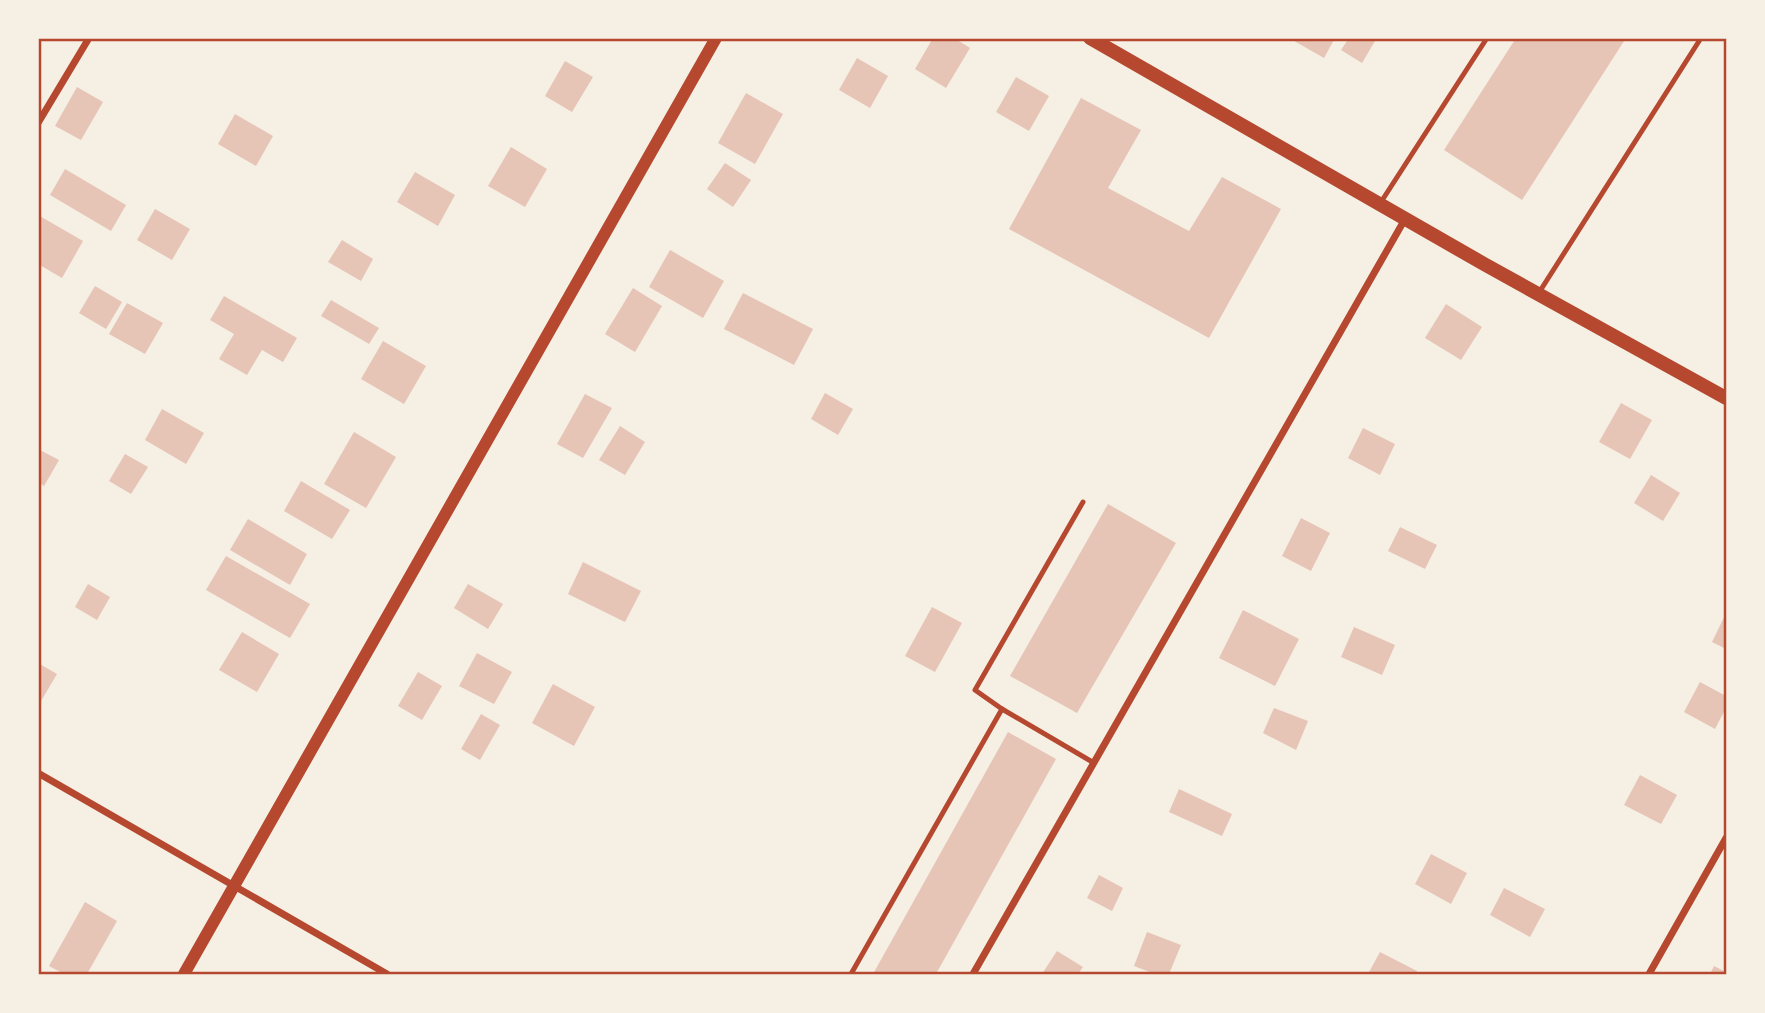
<svg xmlns="http://www.w3.org/2000/svg" width="1765" height="1013" viewBox="0 0 1765 1013" font-family="'Roboto Serif',serif">
<rect width="100%" height="100%" fill="#f6efe4"/>
<!-- building -->
<g fill="#e6c5b7">
<path d="M933 38H954L970 48 946 88 915 69Z"/>
<path d="M1289 38H1335L1324 58Z"/>
<path d="M1349 38H1372L1375 41 1362 63 1341 50Z"/>
<path d="M1516 38H1626L1522 200 1444 150Z"/>
<path d="M857 58 888 76 870 108 839 90Z"/>
<path d="M565 61 593 77 572 112 545 96Z"/>
<path d="M1016 77 1049 96 1029 131 996 112Z"/>
<path d="M77 87 103 102 81 140 55 126Z"/>
<path d="M746 93 783 114 755 164 718 143Z"/>
<path d="M1081 98 1141 130 1108 188 1189 231 1222 177 1281 209 1209 338 1009 229Z"/>
<path d="M235 114 273 136 256 166 218 144Z"/>
<path d="M511 147 547 169 525 207 488 186Z"/>
<path d="M725 163 751 180 733 207 707 189Z"/>
<path d="M65 169 126 205 111 231 50 195Z"/>
<path d="M415 172 455 195 438 226 397 202Z"/>
<path d="M155 209 190 229 172 260 137 240Z"/>
<path d="M38 215 83 241 62 278 38 264Z"/>
<path d="M342 240 373 259 361 281 328 262Z"/>
<path d="M670 250 724 281 703 318 649 287Z"/>
<path d="M95 286 122 302 106 329 79 313Z"/>
<path d="M633 288 662 306 635 352 605 334Z"/>
<path d="M743 293 813 329 794 365 724 329Z"/>
<path d="M224 296 297 338 283 362 262 350 247 375 219 359 234 334 210 320Z"/>
<path d="M331 300 379 328 369 344 321 316Z"/>
<path d="M127 303 163 323 145 354 109 334Z"/>
<path d="M1446 304 1482 327 1461 360 1425 338Z"/>
<path d="M383 341 426 366 404 404 361 379Z"/>
<path d="M825 393 853 409 838 435 811 419Z"/>
<path d="M585 394 612 408 583 458 557 444Z"/>
<path d="M1621 403 1652 420 1630 459 1599 442Z"/>
<path d="M162 409 204 433 186 464 145 440Z"/>
<path d="M620 426 645 442 625 475 599 460Z"/>
<path d="M1363 428 1395 444 1380 475 1348 458Z"/>
<path d="M354 432 396 457 366 508 324 484Z"/>
<path d="M38 449 59 460 44 486 38 482Z"/>
<path d="M125 454 148 467 131 494 109 481Z"/>
<path d="M1651 475 1680 493 1663 521 1634 503Z"/>
<path d="M301 481 350 510 332 539 284 511Z"/>
<path d="M1108 504 1176 543 1077 713 1010 676Z"/>
<path d="M1301 518 1330 533 1311 571 1282 556Z"/>
<path d="M248 519 307 554 290 585 230 550Z"/>
<path d="M1400 527 1437 545 1425 569 1388 551Z"/>
<path d="M226 556 310 604 290 638 206 590Z"/>
<path d="M583 562 641 591 625 622 568 594Z"/>
<path d="M88 584 110 597 97 620 75 607Z"/>
<path d="M468 584 503 604 488 629 454 608Z"/>
<path d="M932 607 962 623 935 672 905 656Z"/>
<path d="M1243 610 1299 639 1275 686 1219 658Z"/>
<path d="M1726 613V649L1712 642Z"/>
<path d="M1354 627 1395 645 1382 675 1341 657Z"/>
<path d="M242 632 279 654 257 692 219 670Z"/>
<path d="M477 653 512 672 494 704 459 686Z"/>
<path d="M38 663 57 674 38 706Z"/>
<path d="M418 672 442 686 422 720 398 706Z"/>
<path d="M1700 682 1726 696V708L1715 729 1684 712Z"/>
<path d="M553 684 595 707 574 746 532 723Z"/>
<path d="M1274 708 1308 721 1296 750 1263 733Z"/>
<path d="M481 714 500 725 480 760 461 749Z"/>
<path d="M1008 732 1056 759 936 974H873Z"/>
<path d="M1640 775 1677 795 1661 824 1624 805Z"/>
<path d="M1179 789 1232 814 1222 836 1169 812Z"/>
<path d="M1431 854 1467 873 1451 904 1415 884Z"/>
<path d="M1099 875 1123 888 1112 911 1087 898Z"/>
<path d="M1504 888 1545 909 1530 937 1490 915Z"/>
<path d="M85 902 117 921 87 974H64L49 966Z"/>
<path d="M1147 932 1181 945 1169 974H1155L1134 966Z"/>
<path d="M1057 951 1083 967 1078 974H1042Z"/>
<path d="M1380 952 1417 971 1416 974H1368Z"/>
<path d="M1714 966 1726 972V974H1710Z"/>
</g>
<g fill="none" stroke-linecap="round" stroke-linejoin="round">
<!-- service -->
<g stroke="#b5482f" stroke-width="5">
<path d="M1381 202 1487 38"/>
<path d="M1540 291 1701 38"/>
<path d="M1083 502 975 690 1002 709 1094 763"/>
<path d="M851 974 1002 709"/>
</g>
<!-- minor -->
<g stroke="#b5482f" stroke-width="7">
<path d="M38 123 89 38"/>
<path d="M38 773 387 974"/>
<path d="M973 974 1405 219"/>
<path d="M1649 974 1726 838"/>
</g>
<!-- tertiary -->
<path stroke="#b5482f" stroke-width="12" d="M184 974 716 38"/>
<!-- secondary -->
<path stroke="#b5482f" stroke-width="14" d="M1090 38 1484 264 1726 398"/>
</g>
<!-- border -->
<rect width="1765" height="1013" fill="none" stroke="#f6efe4" stroke-width="80"/>
<rect x="40" y="40" width="1685" height="933" fill="none" stroke="#b5482f" stroke-width="2.5"/>
</svg>
